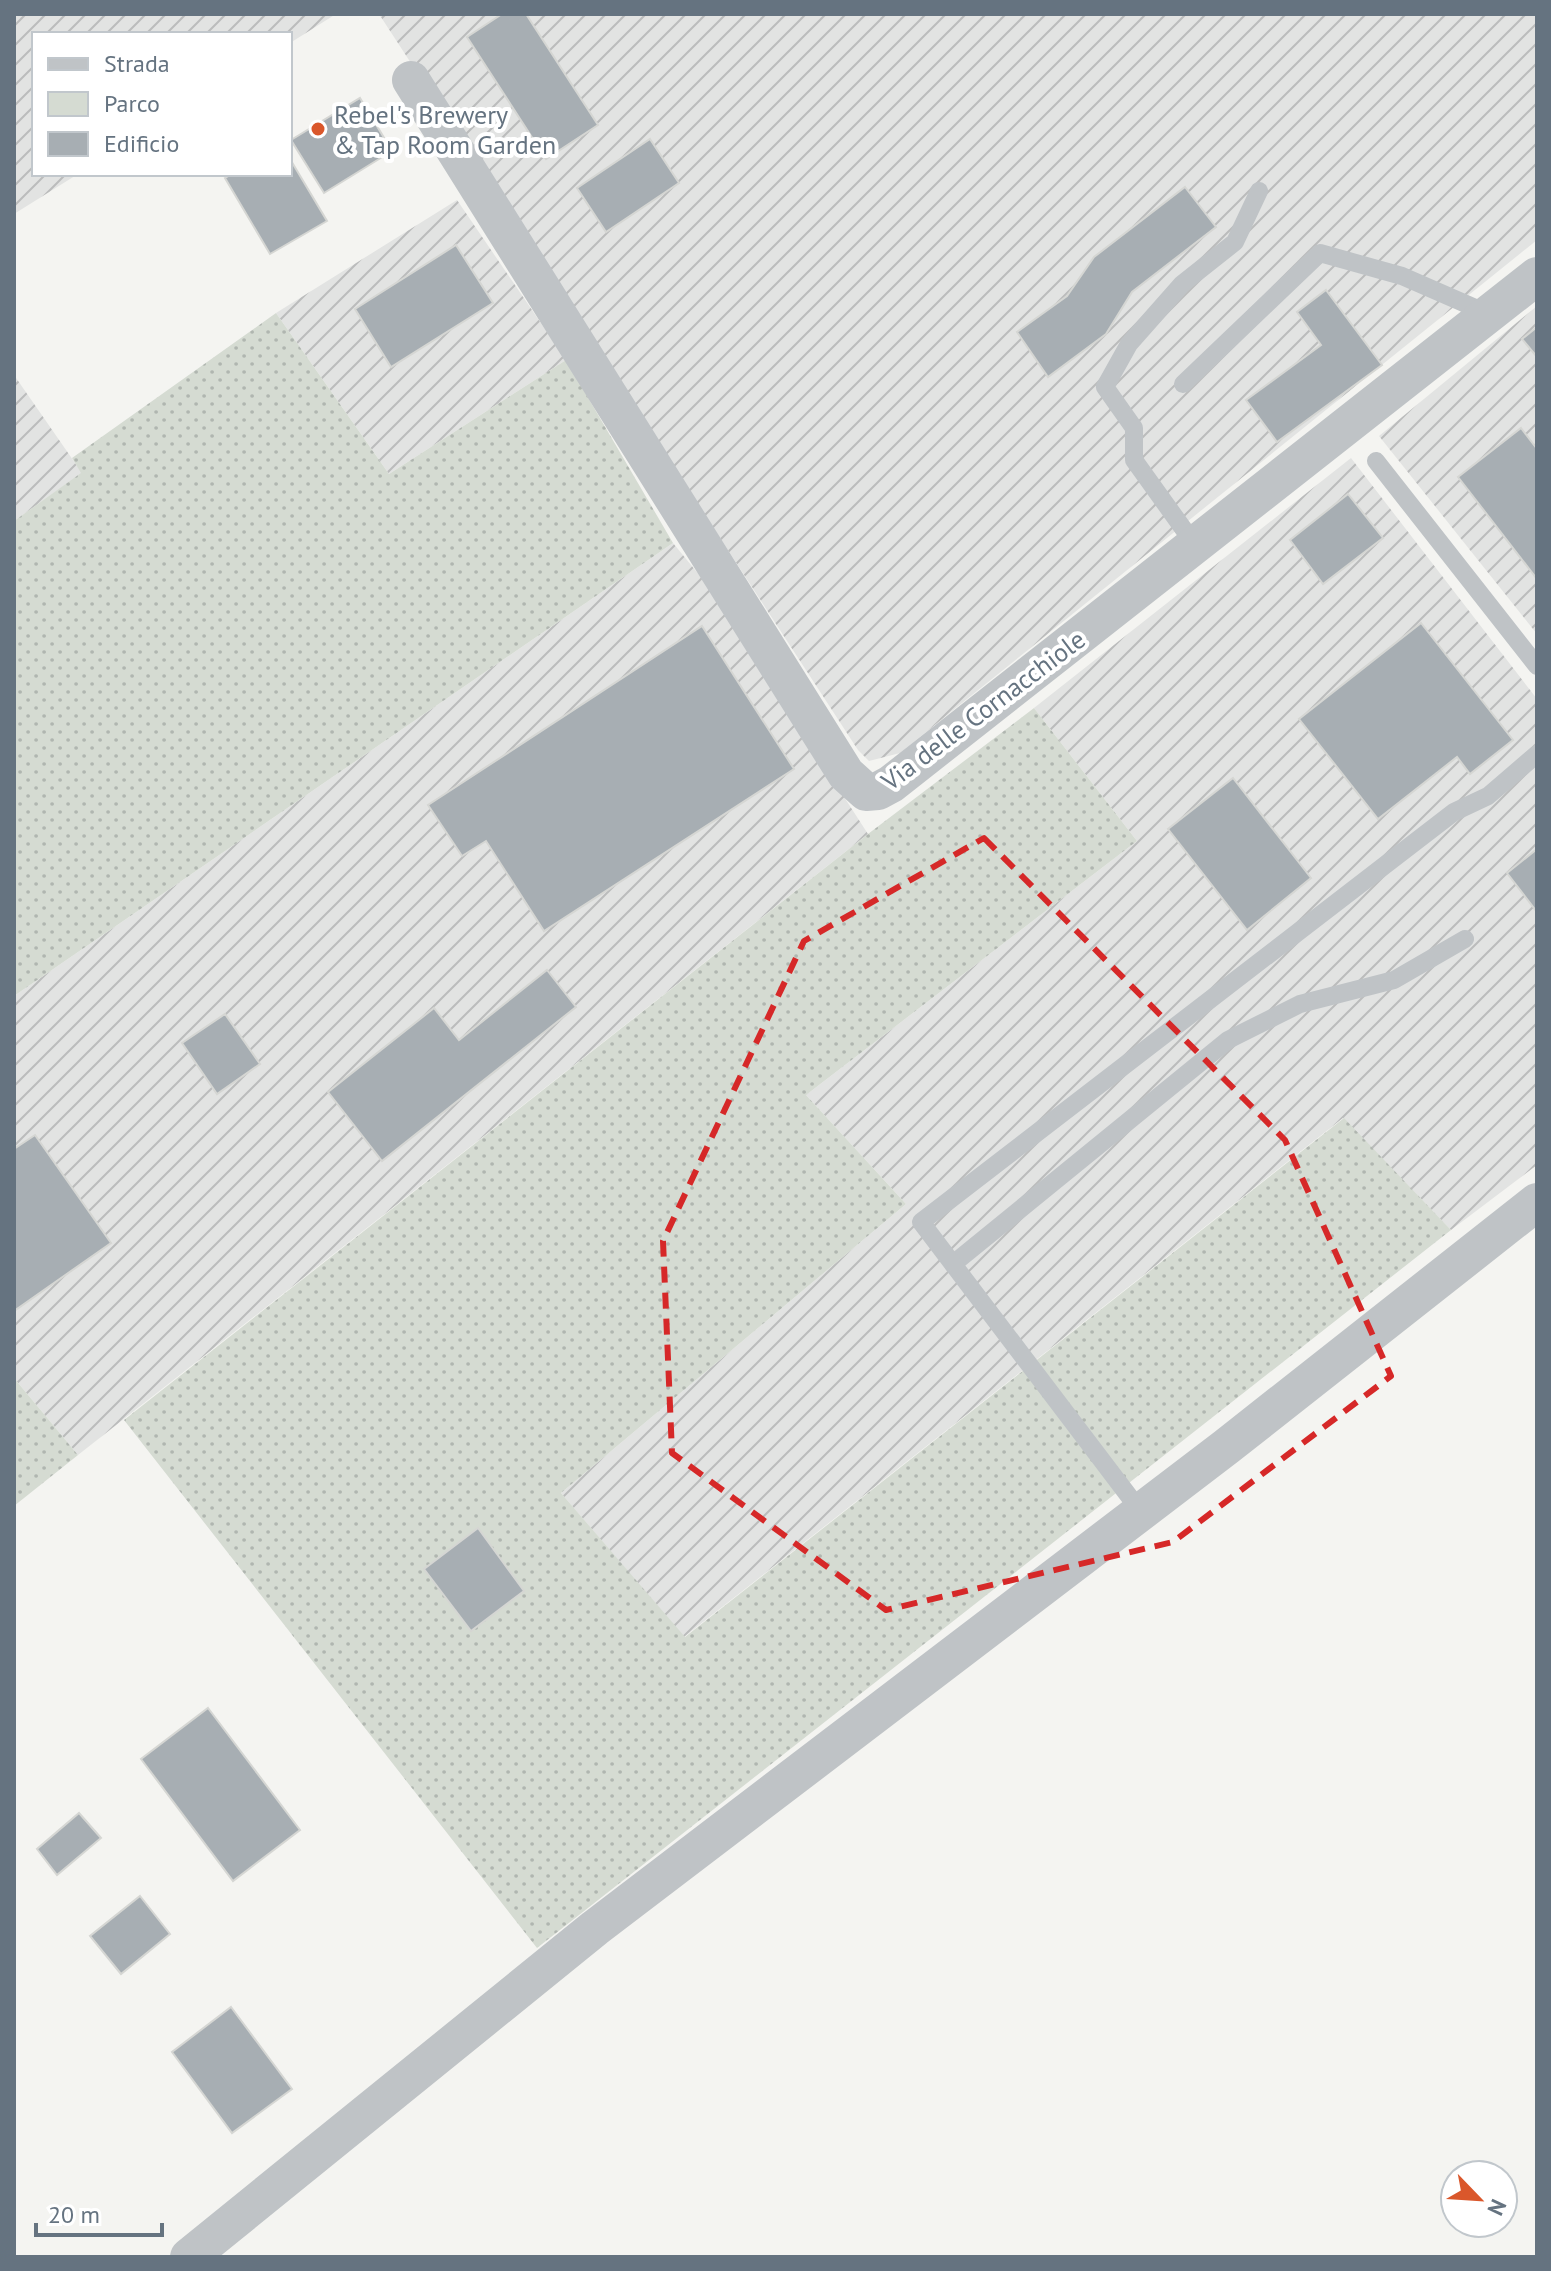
<svg xmlns="http://www.w3.org/2000/svg" width="1551" height="2271" viewBox="0 0 1551 2271" font-family="'PT Sans',sans-serif">
<defs>
<pattern id="industrial-furrows" width="10" height="10" patternUnits="userSpaceOnUse" patternTransform="scale(2)"><rect width="10" height="10" fill="#e2e3e2"/><path d="M-1 1l2-2M0 10L10 0M9 11l2-2" fill="none" stroke="#bbbcbc"/></pattern>
<pattern id="green-dots" width="8" height="8" patternUnits="userSpaceOnUse" patternTransform="scale(2)"><rect width="8" height="8" fill="#d5dbd2"/><path d="M2 2h.1M6 6h.1" fill="none" stroke="#b0b6b0" stroke-width="1.8" stroke-linecap="round"/></pattern>
</defs>
<rect width="100%" height="100%" fill="#f4f4f1"/>
<!-- industrial -->
<g fill="url(#industrial-furrows)">
<path d="M14 14H336L290 43V34H34V174H78L14 214Z"/>
<path d="M379 14H1537V240L900 753 869 761 858 750Z"/>
<path d="M457 200 566 360 389 474 276 313Z"/>
<path d="M1537 306V634L1379 436Z"/>
<path d="M14 375 82 473 14 521Z"/>
<path d="M1351 458 1537 699V1165L1451 1230 1343 1118 684 1637 561 1493 906 1204 806 1095 1137 841 1034 708Z"/>
<path d="M673 543 705 582 868 834 78 1455 14 1378V996Z"/>
</g>
<!-- green -->
<g fill="url(#green-dots)">
<path d="M276 313 389 474 566 360 673 543 14 996V521L81 473 72 458Z"/>
<path d="M1034 708 1137 841 806 1095 906 1204 561 1493 685 1637 1344 1118 1451 1230 537 1948 124 1420 868 834Z"/>
<path d="M14 1378 78 1455 14 1506Z"/>
</g>
<!-- building -->
<g fill="#a7aeb3" stroke="#d5d6d3" stroke-width="2">
<path d="M502 14H526L598 125 546 159 467 37Z"/>
<path d="M360 98 392 151 324 193 291 140Z"/>
<path d="M650 139 679 183 606 232 577 188Z"/>
<path d="M290 159 327 221 270 254 225 178 232 174H290Z"/>
<path d="M1185 187 1216 227 1132 292 1106 334 1048 377 1017 332 1067 296 1094 257Z"/>
<path d="M456 245 493 303 391 367 355 309Z"/>
<path d="M1326 290 1382 365 1277 442 1246 400 1321 345 1297 312Z"/>
<path d="M1537 327V357L1522 339Z"/>
<path d="M1521 428 1537 449V579L1458 477Z"/>
<path d="M1348 494 1383 538 1323 584 1290 540Z"/>
<path d="M1421 623 1513 740 1470 774 1457 757 1378 819 1299 719Z"/>
<path d="M702 626 794 769 544 931 486 841 462 856 428 805Z"/>
<path d="M1233 778 1311 878 1247 930 1168 829Z"/>
<path d="M1537 849V912L1507 873Z"/>
<path d="M547 970 576 1007 382 1161 328 1092 434 1008 459 1040Z"/>
<path d="M225 1014 260 1064 217 1094 182 1043Z"/>
<path d="M35 1135 111 1243 14 1311V1149Z"/>
<path d="M478 1528 524 1591 471 1631 424 1569Z"/>
<path d="M208 1708 300 1830 233 1881 141 1759Z"/>
<path d="M79 1813 101 1838 57 1875 37 1849Z"/>
<path d="M140 1896 170 1934 121 1974 90 1936Z"/>
<path d="M231 2007 292 2089 232 2133 172 2052Z"/>
</g>
<g fill="none" stroke-linecap="round" stroke-linejoin="round">
<!-- lane -->
<g stroke="#bfc3c6" stroke-width="18">
<path d="M1183 384 1320 253 1402 276 1489 314"/>
<path d="M1376 461 1537 666"/>
<path d="M1195 545 1134 460V428L1105 387 1129 344 1182 284 1235 242 1259 191"/>
<path d="M953 1264 1228 1040 1300 1004 1394 980 1465 939"/>
<path d="M1141 1512 921 1222 1454 812 1488 796 1537 754"/>
</g>
<!-- street -->
<g stroke="#bfc3c6" stroke-width="38">
<path d="M411 80 846 774 866 792 878 791 891 784 1537 276"/>
<path d="M189 2257 595 1928 1226 1447 1537 1202"/>
</g>
</g>
<!-- marked area -->
<path fill="none" stroke="#d62828" stroke-width="6" stroke-dasharray="16 10" stroke-linejoin="round" d="M984 838 1285 1140 1391 1376 1173 1542 886 1610 672 1453 663 1241 804 941Z"/>
<!-- markers -->
<circle fill="#da572b" stroke="#fff" stroke-width="3" cx="318" cy="129" r="8"/>
<g text-anchor="middle" dominant-baseline="central" stroke-width="8" stroke-linejoin="round" paint-order="stroke">
<!-- poi labels -->
<g font-size="26" fill="#657380" stroke="#fff" text-anchor="start">
<text x="334" y="114">Rebel's Brewery<tspan x="334" dy="30">&amp; Tap Room Garden</tspan></text>
</g>
<!-- street labels -->
<g font-size="26" fill="#657380" stroke="#fff">
<text transform="translate(983 710) rotate(-37)">Via delle Cornacchiole</text>
</g>
</g>
<!-- border -->
<rect width="1551" height="2271" fill="none" stroke="#657380" stroke-width="32"/>
<!-- legend -->
<rect x="32" y="32" width="260" height="144" fill="#ffffff" stroke="#c1c7cc" stroke-width="2"/>
<rect x="48" y="58" width="40" height="12" fill="#bfc3c6" stroke="#c1c7cc" stroke-width="2"/>
<text x="104" y="72" font-size="24" fill="#657380">Strada</text>
<rect x="48" y="92" width="40" height="24" fill="#d5dbd2" stroke="#c1c7cc" stroke-width="2"/>
<text x="104" y="112" font-size="24" fill="#657380">Parco</text>
<rect x="48" y="132" width="40" height="24" fill="#a7aeb3" stroke="#c1c7cc" stroke-width="2"/>
<text x="104" y="152" font-size="24" fill="#657380">Edificio</text>
<!-- north arrow -->
<g transform="translate(1479 2199) rotate(115)"><circle r="38" fill="#ffffff" stroke="#c1c7cc" stroke-width="2"/>
<path d="M0-6L14 30L0 20L-14 30Z" fill="#da572b"/>
<text y="-12" font-size="22" font-weight="bold" text-anchor="middle" fill="#657380">N</text>
</g>
<!-- scale -->
<path d="M36 2223v12h126v-12" fill="none" stroke="#657380" stroke-width="4"/>
<text x="48" y="2223" font-size="24" fill="#657380" stroke="#ffffff" stroke-width="6" paint-order="stroke">20 m</text>
</svg>
